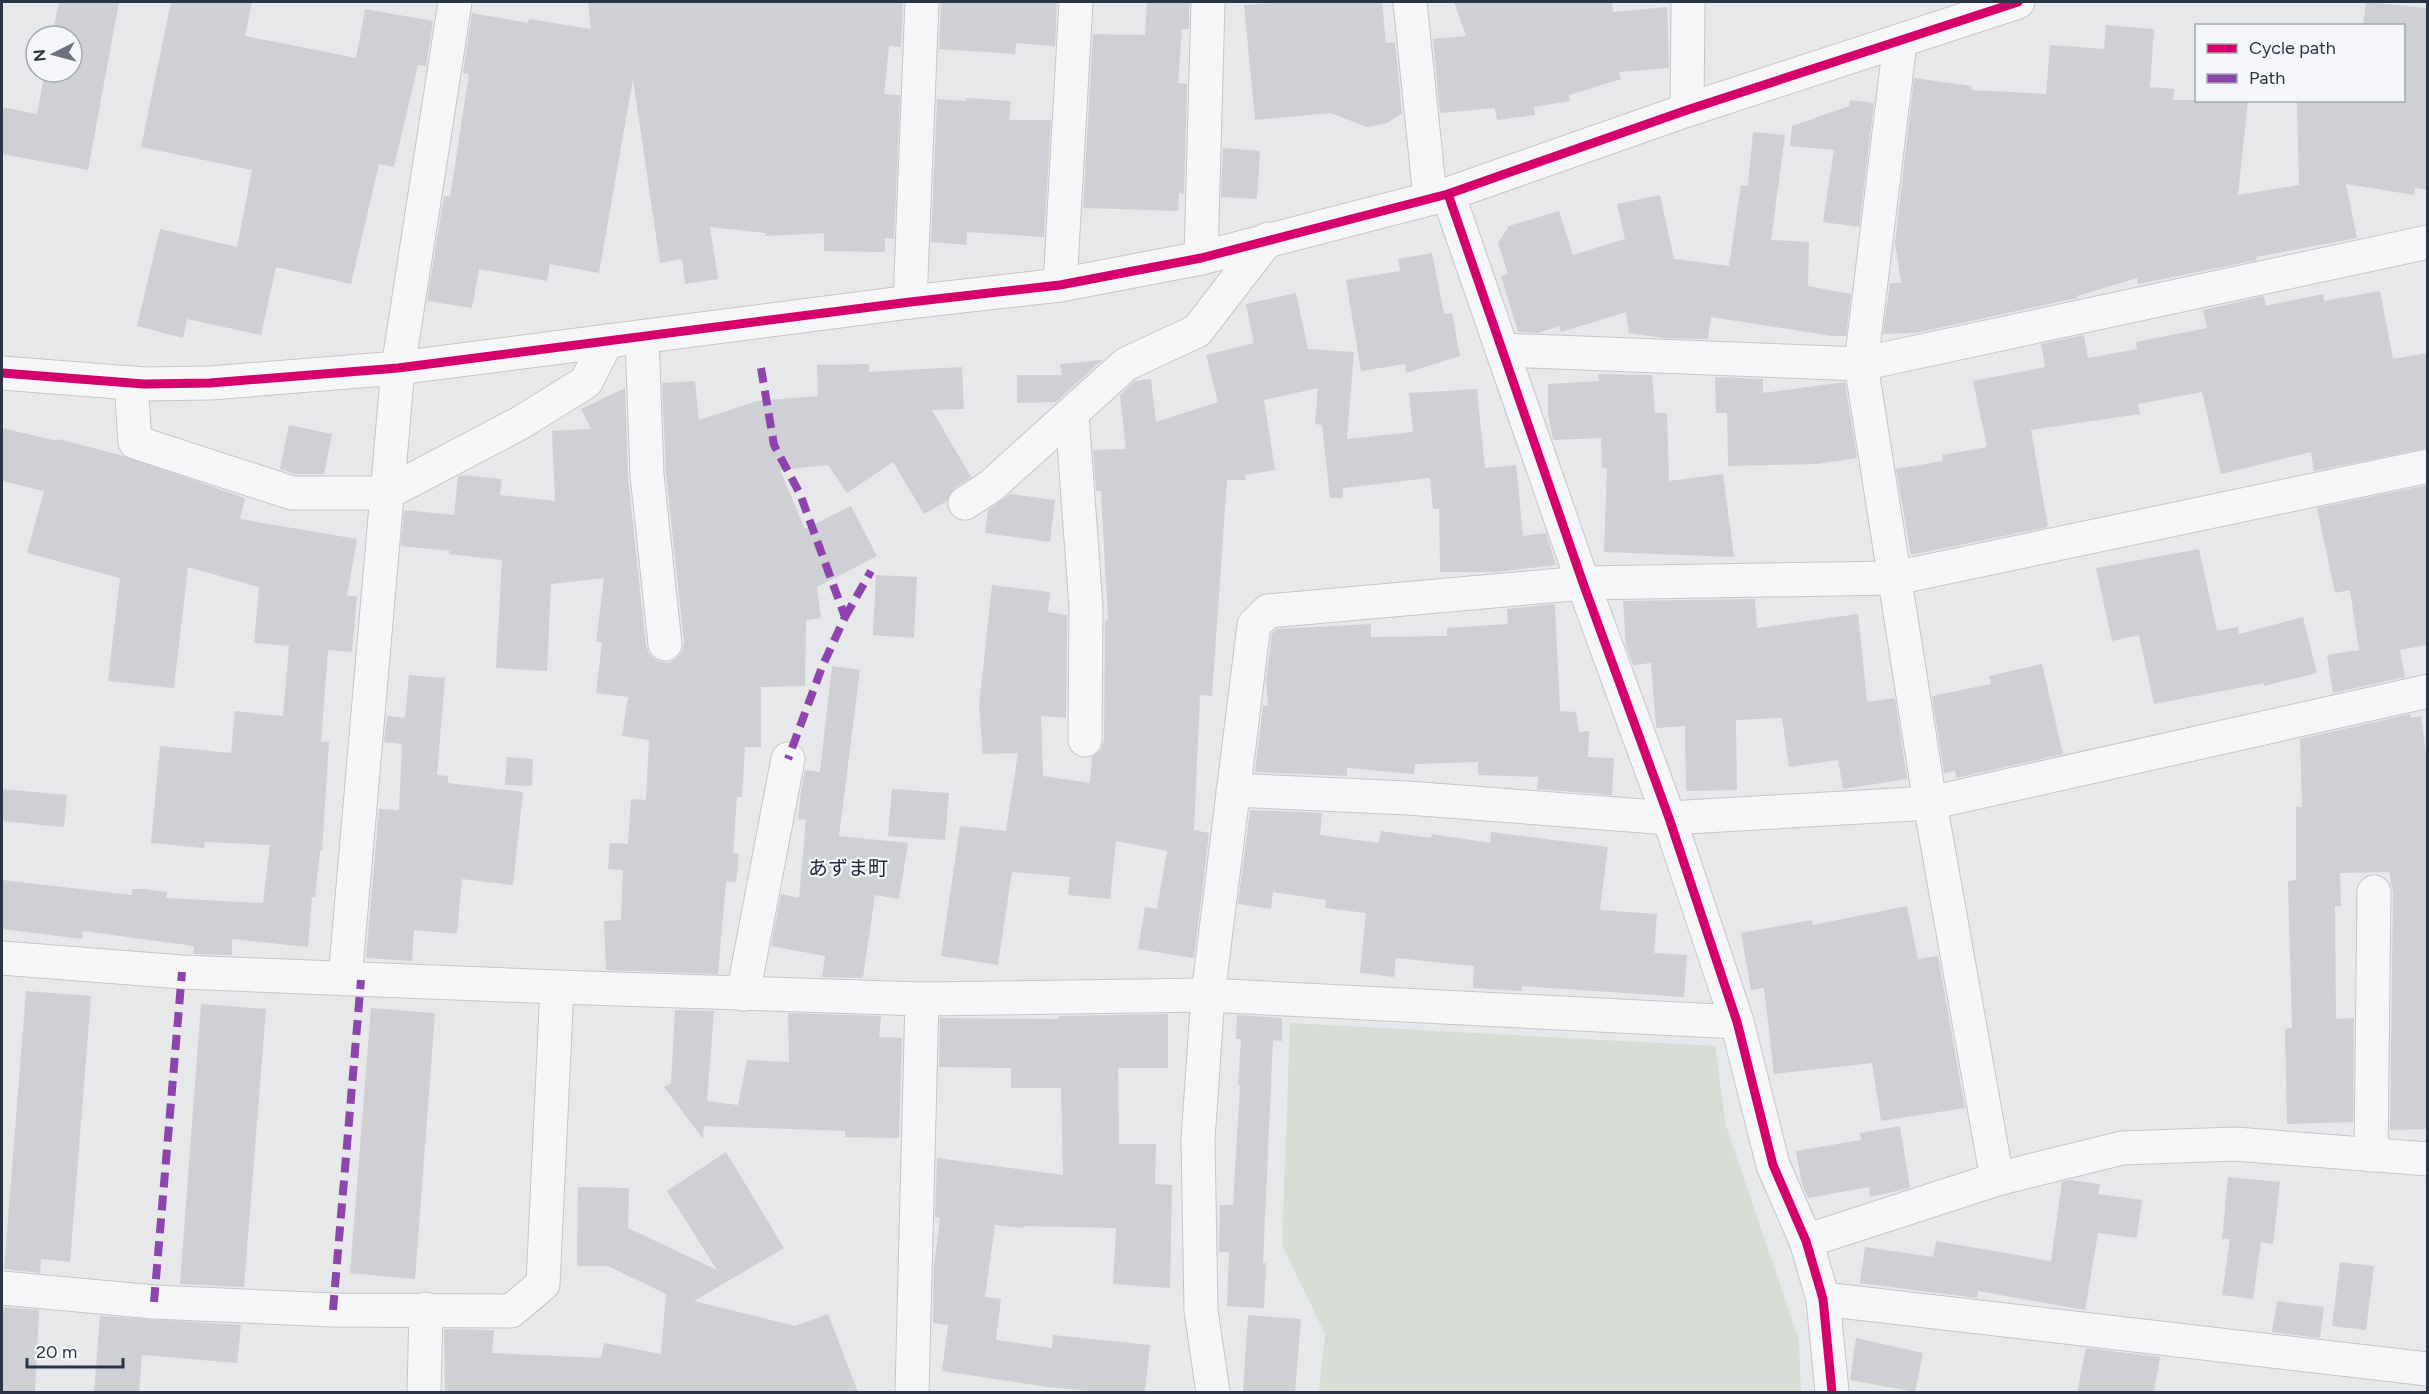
<svg xmlns="http://www.w3.org/2000/svg" width="2429" height="1394" viewBox="0 0 2429 1394" font-family="Figtree,'Noto Sans JP',sans-serif">
<rect width="100%" height="100%" fill="#e6e8ea"/>
<!-- green -->
<path fill="#d6ded6" d="M1290 1023 1715 1046 1726 1126 1799 1340 1801 1392H1319L1325 1334 1282 1245Z"/>
<!-- building -->
<g fill="#ced0d3">
<path d="M59 2H119L88 170 2 154V107L37 114 45 72H72V36H52Z"/>
<path d="M171 2H252L245 36 356 58 365 9 433 21 426 66 418 65 394 167 379 164 351 284 276 267 261 335 187 319 183 338 137 326 160 229 237 247 252 170 141 147Z"/>
<path d="M588 2H903L901 47 889 46 884 94 900 95 894 239 885 238V252L824 251V233L766 236 765 233 710 227 718 279 685 284 682 259 660 263 633 79 599 273 550 264 547 281 479 269 472 308 427 301 444 196 450 197 469 74 463 73 472 13 528 23 529 19 591 29Z"/>
<path d="M941 2H1057L1055 46 1016 43 1015 54 939 49Z"/>
<path d="M1147 2H1189V29H1182L1178 83 1187 84 1184 194 1179 193 1178 211 1083 208 1093 34 1145 35Z"/>
<path d="M1283 2H1382L1386 43 1395 42 1402 113 1387 123 1367 127 1331 113 1255 120 1244 5Z"/>
<path d="M1454 2H1612L1613 12 1667 7 1669 68 1619 72 1621 79 1569 95 1570 101 1534 107 1535 115 1497 120 1495 108 1440 113 1433 39 1466 36Z"/>
<path d="M2366 2 2427 8V190L2415 188 2414 195 2346 184 2357 238 2256 257 2257 260 2138 284 2137 278 2077 296V298L1916 333 1883 334 1890 283H1901L1895 243 1914 78 1972 86 1971 90 2046 94 2050 45 2104 49 2106 25 2154 29 2150 87 2174 89 2173 100H2248L2238 195 2299 185 2297 100H2403V26H2363Z"/>
<path d="M966 98 1011 101 1009 120H1051L1044 237 967 232 966 245 931 242 937 99 966 101Z"/>
<path d="M1850 100 1874 103 1859 227 1823 222 1834 150 1790 146 1792 126 1849 106Z"/>
<path d="M1753 132 1785 135 1771 240 1809 242 1808 286 1851 294 1846 336H1832L1711 317 1708 339 1664 338 1629 333 1626 312 1561 332 1559 326 1538 333 1518 332 1501 276 1508 274 1498 243 1509 226 1559 211 1573 255 1625 239 1617 204 1660 195 1674 259 1729 266 1741 185 1748 186Z"/>
<path d="M1223 148 1260 151 1257 199 1221 197Z"/>
<path d="M1432 253 1444 314 1452 313 1460 356 1406 373 1405 364 1361 371 1346 280 1400 271 1398 259Z"/>
<path d="M2380 291 2393 359 2427 353V448L2314 471 2311 452 2221 474 2202 392 2138 404 2140 414 2031 430 2048 527 1911 555 1896 469 1943 461 1942 455 1987 447 1973 381 2045 367 2041 344 2084 335 2088 358 2137 349 2136 342 2207 328 2203 310 2264 296 2266 306 2323 294 2324 301Z"/>
<path d="M1296 293 1308 349 1354 352 1347 439 1413 432 1409 393 1477 389 1485 468 1516 465 1523 536 1546 533 1556 565 1496 572H1440L1439 509H1433L1430 478 1343 488V498H1330L1322 425 1315 424 1318 388 1264 400 1275 470 1245 475 1246 480H1227L1212 696 1200 695 1194 830 1209 833 1194 958 1138 949 1145 907 1157 909 1167 851 1116 841 1110 899 1068 895 1070 877 1012 872 998 965 941 956 960 826 1006 831 1018 753 983 754 979 706 992 585 1050 592 1048 612 1067 615 1066 718 1041 716 1043 776 1090 783 1092 757 1101 750 1104 740 1105 620 1108 621 1101 491H1096L1093 450 1126 449 1120 395 1135 381 1151 379 1156 422 1218 402 1206 355 1254 343 1246 304Z"/>
<path d="M1102 360 1056 402 1017 403V375H1062L1060 364Z"/>
<path d="M869 364V372L962 367 964 409 932 410 971 477 954 488 947 501 924 514 893 462 847 493 828 465 780 470 805 529 851 506 877 556 817 587 821 618 806 620 805 686 761 687V747H745L742 797H737L733 853H739L736 882 726 881 718 974 606 970 604 921 621 920 623 870 608 869 610 843 628 844 631 799 646 800 649 740 622 736 628 697 596 693 602 642H596L604 578 551 584 547 671 496 668 502 560 449 554 450 551 401 546 404 510 454 515 458 477 462 475 502 479 500 495 555 501 552 431 591 429 581 409 625 388 628 477 646 646 650 655 657 661 668 663 676 659 682 652 684 642 666 474 662 383 695 381 699 420 757 401 818 396 817 365Z"/>
<path d="M1598 374 1652 375 1655 413H1667L1669 481 1723 474 1734 557 1604 552 1607 468H1602L1601 438 1553 440 1548 413V384L1599 381Z"/>
<path d="M1715 377 1763 379V393L1845 382 1857 458 1817 464 1728 466 1727 413H1716Z"/>
<path d="M289 425 332 434 324 474H295L280 469Z"/>
<path d="M2 428 57 441 58 439 124 456 245 498 240 519 357 539 347 596H357L352 652 328 650 321 742H329L322 851H320L315 897H312L308 947 232 939V955L193 954 194 946 83 931 82 939 2 929V880L132 895V889H144L167 892 166 898 263 903 270 845 205 842 204 848 151 843 160 746 231 753 235 711 283 716 289 646 254 643 259 587 188 567 174 688 108 681 120 578 27 553 44 491 2 481Z"/>
<path d="M2427 485V645L2400 650 2405 677 2333 693 2327 655 2359 650 2350 590 2335 593 2317 508Z"/>
<path d="M1010 494 1055 500 1050 542 985 533 988 510Z"/>
<path d="M2199 549 2217 631 2238 627 2239 634 2303 617 2317 673 2264 686V683L2154 704 2139 635 2112 641 2096 568Z"/>
<path d="M876 575 917 577 914 638 873 635Z"/>
<path d="M1755 599 1757 628 1858 614 1867 702 1895 698 1907 779 1843 789 1838 760 1789 767 1782 718 1736 720 1737 790 1686 791 1685 726 1656 728 1651 663 1633 665 1626 646 1623 601Z"/>
<path d="M1555 604 1560 711 1576 712 1579 732 1589 731 1588 757 1614 758 1612 795 1537 789 1538 777 1478 775V762L1415 764 1414 774 1347 768V776L1255 772 1263 705 1268 706 1266 681 1272 634 1276 629 1371 624V637L1447 636V628L1508 624 1507 609Z"/>
<path d="M2042 664 2063 754 1956 778 1955 771 1944 773 1932 696 1991 684 1989 676Z"/>
<path d="M832 666 860 670 839 836 908 843 899 899 875 895 863 978 822 977 825 956 771 946 781 894 799 898 806 820 798 819 801 791 805 770 820 772Z"/>
<path d="M409 675 445 678 437 775 448 776V783L523 792 513 885 462 879 457 934 414 930 412 961 366 958 379 809 399 810 402 744 384 742 387 716 405 718Z"/>
<path d="M2410 714 2411 718 2421 716 2427 763V1129L2390 1130 2393 892 2389 872 2340 873 2341 906H2335L2336 1019 2354 1018 2353 1122 2287 1124 2285 1029 2292 1028 2288 881 2296 880V807H2302L2300 739Z"/>
<path d="M507 757 533 759 532 786 505 785Z"/>
<path d="M2 789 67 795 64 827 2 821Z"/>
<path d="M892 789 949 793 945 840 888 836Z"/>
<path d="M1250 810 1322 813 1320 835 1379 843 1381 831 1431 838 1432 834 1490 843 1491 832 1608 847 1600 910 1657 914 1654 953 1687 955 1684 997 1522 986V991L1473 988 1474 966 1396 958 1394 977 1360 973 1366 913 1325 908 1326 900 1273 892 1271 909 1238 904Z"/>
<path d="M1907 906 1918 959 1938 956 1965 1108 1881 1121 1872 1063 1774 1074 1764 988 1751 990 1741 933 1812 920 1813 925Z"/>
<path d="M26 991 91 996 70 1262 41 1259 40 1273 4 1269Z"/>
<path d="M201 1004 266 1009 244 1287 180 1284Z"/>
<path d="M371 1008 435 1013 415 1279 350 1273Z"/>
<path d="M675 1010 714 1011 707 1101 738 1105 747 1060 789 1062 788 1013 881 1016 879 1037 902 1038 899 1138 845 1137V1131L704 1126 703 1139 664 1087 671 1083Z"/>
<path d="M1168 1014V1068H1118L1119 1144H1156L1155 1184 1172 1185 1170 1288 1113 1284 1116 1228 1024 1226V1228L995 1225 985 1297 1001 1299 996 1340 1052 1348 1053 1335 1150 1345 1145 1392H1100L1048 1387 942 1371 948 1325 933 1323 934 1265 940 1218 935 1217 937 1158 1063 1175 1061 1088H1011V1068L939 1067 940 1018 1059 1019V1016Z"/>
<path d="M1237 1015 1282 1018V1041L1273 1040 1263 1263H1266L1264 1308 1227 1306 1229 1252H1219L1220 1205H1233L1240 1085H1238L1241 1039H1236Z"/>
<path d="M1900 1126 1910 1188 1870 1197 1869 1187 1808 1198 1802 1184 1796 1151 1861 1140 1860 1133Z"/>
<path d="M726 1152 784 1248 694 1301 795 1326 828 1314 858 1392H445L444 1329 494 1330 492 1353 601 1358 604 1343 661 1354 666 1294 608 1266H577L578 1187 629 1188 628 1228 717 1270 667 1191Z"/>
<path d="M2228 1177 2280 1182 2273 1244 2261 1242 2253 1299 2222 1295 2230 1239H2222Z"/>
<path d="M2070 1180 2100 1184 2098 1194 2142 1200 2137 1238 2098 1233 2085 1310 1978 1291 1977 1298 1860 1283 1865 1247 1933 1257 1936 1241 2051 1261 2062 1182Z"/>
<path d="M2340 1262 2374 1266 2366 1330 2332 1326Z"/>
<path d="M2277 1301 2324 1307 2320 1338 2272 1332Z"/>
<path d="M2 1307 39 1310 35 1392H2Z"/>
<path d="M1248 1315 1301 1319 1295 1392H1243Z"/>
<path d="M100 1316 241 1325 237 1363 142 1355 139 1392H94Z"/>
<path d="M1856 1338 1923 1353 1915 1392 1850 1380Z"/>
<path d="M2086 1348 2160 1357 2154 1392H2077Z"/>
</g>
<g fill="none" stroke-linecap="round" stroke-linejoin="round">
<defs>
<g id="minor">
<path d="M1410 2 1430 198"/>
<path d="M1900 42 1861 364 1930 803 1997 1179"/>
<path d="M1687 110 1688 2"/>
<path d="M1448 194 1583 583 1669 818 1737 1022 1773 1165 1806 1241 1823 1299 1832 1392"/>
<path d="M1201 258 1208 2"/>
<path d="M1060 285 1076 2"/>
<path d="M910 302 922 2"/>
<path d="M642 337 647 475 665 644"/>
<path d="M1502 350 1861 364 2428 242"/>
<path d="M2 373 144 384 210 383 398 368 910 302 1060 285 1201 258 1448 194 1687 110 2018 2"/>
<path d="M131 383 135 442 292 493H387L520 423 586 382 607 341"/>
<path d="M1072 415 1086 607 1085 740"/>
<path d="M965 503 991 486 1126 364 1197 331 1268 239"/>
<path d="M1233 790 1408 798 1669 818 1930 803 2428 691"/>
<path d="M2 958 182 972 557 987 922 999 1208 995 1737 1022"/>
<path d="M345 979 398 368 455 2"/>
<path d="M743 994 788 759"/>
<path d="M2371 1155 2374 892"/>
<path d="M1806 1241 1997 1179 2122 1148 2235 1144 2428 1159"/>
<path d="M2 1288 154 1302 333 1310 511 1311 543 1284 557 987"/>
<path d="M1823 1299 2428 1369"/>
<path d="M424 1392 426 1309"/>
<path d="M912 1392 922 999"/>
<path d="M1213 1392 1201 1311 1198 1139 1208 995 1254 625 1268 611 1583 583 1895 578 2428 466"/>
</g>
</defs>
<!-- minor casing -->
<use href="#minor" stroke="#c4c6c8" stroke-width="35"/>
<!-- minor -->
<use href="#minor" stroke="#f5f6f7" stroke-width="33"/>
<!-- quiet -->
<g stroke="#8e44ad" stroke-width="8" stroke-dasharray="15 8" stroke-linecap="butt">
<path d="M761 368 774 445 800 494 845 617 822 667 788 759"/>
<path d="M845 617 871 571"/>
<path d="M154 1302 182 972"/>
<path d="M333 1310 361 980"/>
</g>
<defs>
<g id="cycleway">
<path d="M1448 194 1583 583 1669 818 1737 1022 1773 1165 1806 1241 1823 1299 1832 1392"/>
<path d="M2 373 144 384 210 383 398 368 910 302 1060 285 1201 258 1448 194 1687 110 2018 2"/>
</g>
</defs>
<!-- cycleway casing -->
<use href="#cycleway" stroke="#f4f6f9" stroke-width="13"/>
<!-- cycleway -->
<use href="#cycleway" stroke="#d6006c" stroke-width="9"/>
</g>
<g text-anchor="middle" dominant-baseline="central" stroke-width="4.5" stroke-linejoin="round" paint-order="stroke">
<!-- neighbourhood labels -->
<g font-size="20" fill="#1d2536" stroke="#f4f6f9">
<text x="848" y="868">あずま町</text>
</g>
</g>
<!-- border -->
<rect width="2429" height="1394" fill="none" stroke="#2b3445" stroke-width="6"/>
<!-- legend -->
<rect x="2195" y="24" width="210" height="78" fill="#f4f6f9" stroke="#a4a8b1" stroke-width="1.5"/>
<rect x="2207" y="44" width="30" height="9" fill="#d6006c" stroke="#a4a8b1" stroke-width="1.5"/>
<text x="2249" y="54" font-size="18" fill="#2b3445">Cycle path</text>
<rect x="2207" y="74" width="30" height="9" fill="#8e44ad" stroke="#a4a8b1" stroke-width="1.5"/>
<text x="2249" y="84" font-size="18" fill="#2b3445">Path</text>
<!-- north arrow -->
<g transform="translate(54 54) rotate(264)"><circle r="28" fill="#f4f6f9" stroke="#a4a8b1" stroke-width="1.5"/>
<path d="M0-4.5L10 22L0 15L-10 22Z" fill="#6c737f"/>
<text y="-9" font-size="16" font-weight="bold" text-anchor="middle" fill="#2b3445">N</text>
</g>
<!-- scale -->
<path d="M27 1358v9h96v-9" fill="none" stroke="#2b3445" stroke-width="3"/>
<text x="36" y="1358" font-size="18" fill="#2b3445" stroke="#f4f6f9" stroke-width="4.5" paint-order="stroke">20 m</text>
</svg>
